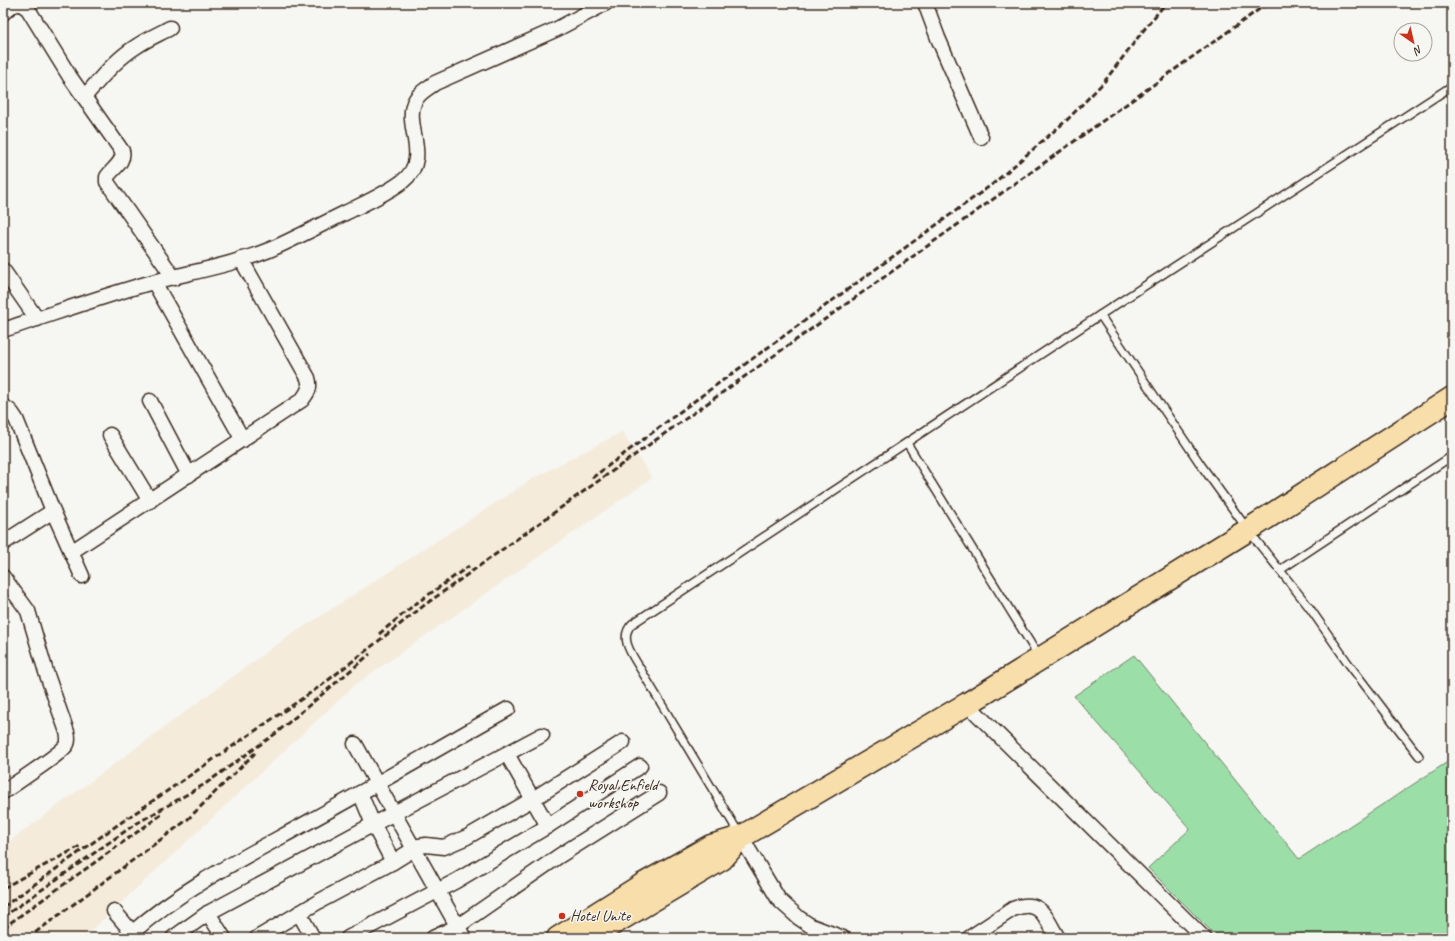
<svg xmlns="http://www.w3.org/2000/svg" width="1455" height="941" viewBox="0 0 1455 941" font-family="Caveat,sans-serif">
<rect width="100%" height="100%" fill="#f6f6f2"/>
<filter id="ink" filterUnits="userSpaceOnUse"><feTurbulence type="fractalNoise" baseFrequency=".025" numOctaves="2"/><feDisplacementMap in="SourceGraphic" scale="8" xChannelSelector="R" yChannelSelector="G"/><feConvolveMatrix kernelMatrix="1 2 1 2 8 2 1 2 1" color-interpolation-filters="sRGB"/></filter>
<g filter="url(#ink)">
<!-- built -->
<path fill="#f4ebda" d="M622 432 652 478 356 684 83 938H3V846L276 645 534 478Z"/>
<!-- green -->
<path fill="#9cdea8" stroke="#6c8463" d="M1134 655 1299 859 1452 759V938H1218L1148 868 1190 829 1074 696Z"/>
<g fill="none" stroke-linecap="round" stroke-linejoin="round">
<defs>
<g id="service">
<path d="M1100 315 1201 465 1248 530 1309 607 1348 663 1419 756"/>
<path d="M907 443 1039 657"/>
<path d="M1280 570 1452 456"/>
<path d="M740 835 641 670C633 656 618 638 632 624L1100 315 1452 86"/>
</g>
<g id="minor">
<path d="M20 3 28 9 70 77 122 151C125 162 112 169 107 177V182L174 278"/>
<path d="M925 3 938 38 981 137"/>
<path d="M3 13 11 6 20 3"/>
<path d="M85 96C101 78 116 59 137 46 147 39 159 34 170 28"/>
<path d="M3 270 37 319"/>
<path d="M154 282 243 440"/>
<path d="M3 330C53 314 102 296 153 282 191 272 232 265 269 250 295 239 320 225 345 213 365 203 386 194 403 181 433 157 401 123 416 99 420 92 428 88 435 83L557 29 606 3"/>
<path d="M150 401 189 475"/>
<path d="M3 407C9 408 13 414 16 419L53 511 82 576"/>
<path d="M110 435 150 501"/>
<path d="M3 543 53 511"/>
<path d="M71 552 302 400C308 392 311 388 308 378L241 259"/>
<path d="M3 577 28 611 46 672 67 732C68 736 69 740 67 744 63 753 14 784 3 792"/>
<path d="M967 704 1204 938"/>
<path d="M355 744 464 938"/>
<path d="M507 754 548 826"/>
<path d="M360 793 373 824 393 862"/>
<path d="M741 837 779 900 799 918 811 926 843 938"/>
<path d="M114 911 137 938"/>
<path d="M208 913 224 938"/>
<path d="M299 913 313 938"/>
<path d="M133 932C185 886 249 855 310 821 376 785 442 746 508 709"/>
<path d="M173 938 208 913 398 811 542 735"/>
<path d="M257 938 318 902 393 862 419 846 426 845 444 847 467 837 533 799 623 742"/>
<path d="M348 938 456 881 548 826 640 766"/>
<path d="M433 938 458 926 559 856 659 793"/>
<path d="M969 938 1013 909C1041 898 1045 917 1058 938"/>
</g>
<g id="primary">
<path d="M558 938 642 885 711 846 741 837 967 704 1248 530 1452 398"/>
<path d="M589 938 722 859 741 837"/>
</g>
</defs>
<!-- service casing -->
<use href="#service" stroke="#3b2a1e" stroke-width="10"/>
<!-- minor casing -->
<use href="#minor" stroke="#3b2a1e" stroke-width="17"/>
<!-- primary casing -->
<use href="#primary" stroke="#3b2a1e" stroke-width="25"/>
<!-- service -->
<use href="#service" stroke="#f6f6f2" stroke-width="7"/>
<!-- minor -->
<use href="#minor" stroke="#f6f6f2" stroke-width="14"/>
<!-- primary -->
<use href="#primary" stroke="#f8deab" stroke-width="22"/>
<!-- rail -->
<g stroke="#3b2a1e" stroke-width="3" stroke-dasharray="6 3" stroke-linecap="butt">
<path d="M592 478 693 402 994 183 1068 119 1104 82 1146 27 1166 3"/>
<path d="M379 634 414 605 469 566"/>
<path d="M3 888 82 845"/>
<path d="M3 907 116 826 322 685 426 604 1268 3"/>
<path d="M3 917 134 825 205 784 275 734 370 654"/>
<path d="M3 928 161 815"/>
<path d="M28 938 187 820 255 753"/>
</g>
</g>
</g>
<!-- markers -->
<g fill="#c8321e" stroke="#f6f6f2" stroke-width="1.5">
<circle cx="580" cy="794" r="4"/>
<circle cx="562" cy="916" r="4"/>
</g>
<g text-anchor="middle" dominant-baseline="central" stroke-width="3" stroke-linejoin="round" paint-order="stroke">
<!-- poi labels -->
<g font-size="16" fill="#3b2a1e" stroke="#f6f6f2" text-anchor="start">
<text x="588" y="785">Royal Enfield<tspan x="588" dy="18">workshop</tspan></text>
<text x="570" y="916">Hotel Unite</text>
</g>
</g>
<!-- margin -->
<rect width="1455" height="941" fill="none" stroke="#f6f6f2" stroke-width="16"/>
<rect x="8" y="8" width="1439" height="925" fill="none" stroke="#3b2a1e" stroke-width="1.5" filter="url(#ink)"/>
<!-- north arrow -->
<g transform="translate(1413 42) rotate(146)"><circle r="19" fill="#f6f6f2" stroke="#aba49d"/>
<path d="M0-3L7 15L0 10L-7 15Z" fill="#c8321e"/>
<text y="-6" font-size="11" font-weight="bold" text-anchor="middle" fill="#3b2a1e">N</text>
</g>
</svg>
